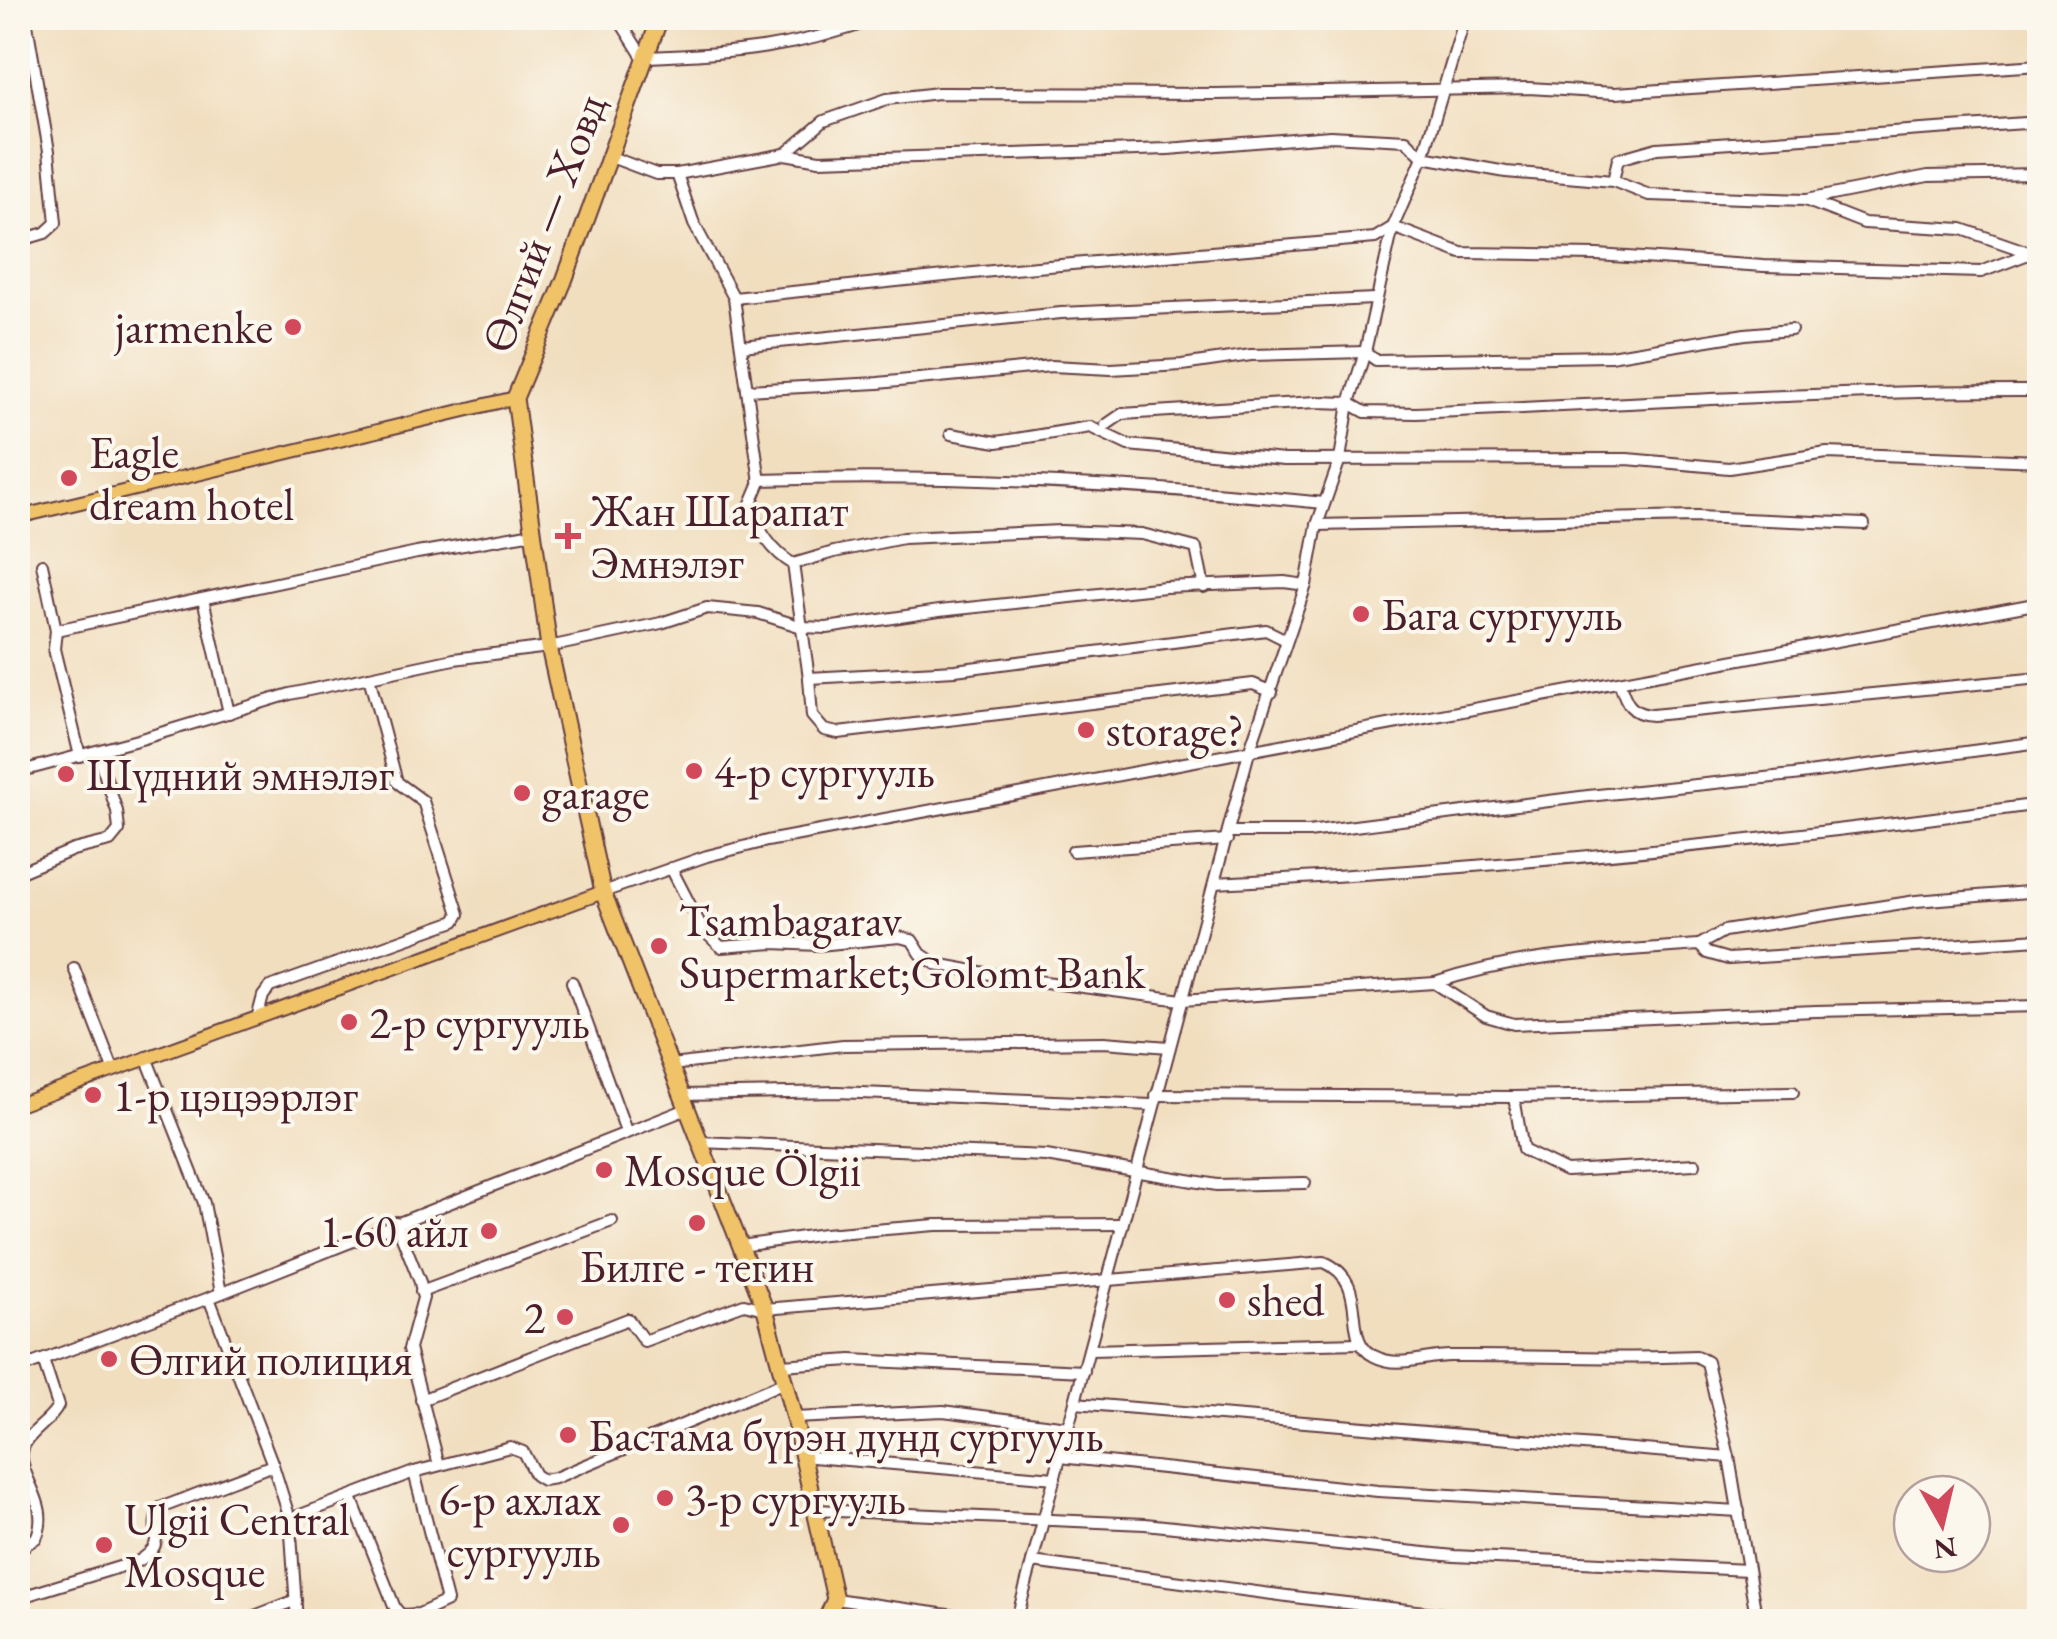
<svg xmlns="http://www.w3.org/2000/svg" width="2057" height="1639" viewBox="0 0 2057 1639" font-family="'EB Garamond',serif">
<rect width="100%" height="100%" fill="#fbf7ec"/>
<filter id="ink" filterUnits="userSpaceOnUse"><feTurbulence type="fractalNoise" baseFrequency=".01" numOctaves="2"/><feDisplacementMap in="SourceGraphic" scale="20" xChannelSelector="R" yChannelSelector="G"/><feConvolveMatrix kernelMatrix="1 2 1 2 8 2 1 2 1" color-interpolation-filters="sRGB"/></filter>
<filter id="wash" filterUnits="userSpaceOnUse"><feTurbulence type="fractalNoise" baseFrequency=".0048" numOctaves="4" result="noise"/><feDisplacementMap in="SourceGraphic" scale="40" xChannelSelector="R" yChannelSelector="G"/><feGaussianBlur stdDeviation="2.25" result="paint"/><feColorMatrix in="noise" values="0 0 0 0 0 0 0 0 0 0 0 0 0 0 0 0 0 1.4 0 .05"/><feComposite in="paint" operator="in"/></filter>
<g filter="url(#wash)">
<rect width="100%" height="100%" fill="#f1debf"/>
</g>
<g filter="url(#ink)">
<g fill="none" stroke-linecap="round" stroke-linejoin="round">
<defs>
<g id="minor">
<path d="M618 18 644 59"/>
<path d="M647 57C730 54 800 48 878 18"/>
<path d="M785 154 824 121 887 99 938 93 1216 94 1528 88 1615 93 2040 65"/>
<path d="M611 157 656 174H677L694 224 734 298 760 482 749 508C760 531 771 551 793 564L809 678"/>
<path d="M677 174 785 154 819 160 1168 149 1330 136 1406 140 1423 157 1506 172 1613 181 1649 195 1805 200 1864 223 1962 229 2031 253H2040"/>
<path d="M1613 181 1618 159 1657 148 2040 122"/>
<path d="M1806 200 1928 176 2040 174"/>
<path d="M18 241 45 233 56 223 49 151 26 18"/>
<path d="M734 298 1002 270 1375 238 1393 227 1461 253 1597 255 1764 266 1981 272 2031 253"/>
<path d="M742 346 1061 313 1374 299"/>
<path d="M747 390 878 383 1051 366 1111 369 1182 365 1251 355 1365 352 1376 360 1610 356 1745 334 1791 330"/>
<path d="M1106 425 1122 414 1316 402 1349 403 1365 412 1416 413C1624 404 1831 390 2040 391"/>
<path d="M951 434 997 442 1090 427 1128 445 1284 460 1627 459 1729 468 1827 453 2040 461"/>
<path d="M759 480C949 474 1134 484 1324 503"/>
<path d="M1317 525 1697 517 1864 524"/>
<path d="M42 564 56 630 417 553 533 533"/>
<path d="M793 564 834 552 903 538 1060 531 1142 534 1196 548 1204 587"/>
<path d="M203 599 229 713"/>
<path d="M56 630 54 649 80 756"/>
<path d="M1620 684C1626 703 1631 714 1652 715L2040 678"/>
<path d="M1272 692 1253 684 838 733 824 730 812 716 809 678 955 670 1266 630 1286 640"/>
<path d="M18 772 141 739 290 694 454 659 549 647 661 623 707 608 758 613 802 627 827 628 939 611 1165 587 1284 582 1306 585"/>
<path d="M1228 832H1308L1588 796 1793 775 2040 742"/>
<path d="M1073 851 1227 840"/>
<path d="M671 868 703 930 721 947 773 943 819 945 899 937 912 940 921 954 936 964 1007 977 1182 1000 1435 983 1486 1016 1514 1024 1816 1011 2040 1006"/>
<path d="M18 873 73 850 110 841 119 830 117 811 97 752"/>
<path d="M1214 883C1490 869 1765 842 2040 804"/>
<path d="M603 892 707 856 767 841 2040 603"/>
<path d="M1699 945 1724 931 1916 901 2040 891"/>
<path d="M74 968 113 1069"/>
<path d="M572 982 626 1131"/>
<path d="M1435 983C1521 954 1609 952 1699 945L1707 953 1728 959 2040 939"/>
<path d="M258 1015 263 996 270 987 455 921 459 914 423 801 397 782 369 677"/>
<path d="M146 1057 204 1203 221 1293"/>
<path d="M671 1065 843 1045 1104 1042 1169 1047"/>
<path d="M682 1095 837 1092 1152 1105"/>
<path d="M1156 1095 1514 1097 1793 1092"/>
<path d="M1514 1097 1523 1150 1566 1171 1695 1164"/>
<path d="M698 1142 1046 1156 1217 1185 1305 1183"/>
<path d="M396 1222 420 1282 423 1298 409 1349 439 1465"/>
<path d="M741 1246 824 1234 936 1225 1122 1224"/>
<path d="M421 1292 612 1221"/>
<path d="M209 1298 273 1465 290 1519 297 1622"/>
<path d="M1090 1350 1359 1343"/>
<path d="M782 1365 851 1360 1084 1371"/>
<path d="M18 1369 209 1298 687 1109"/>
<path d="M421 1400 628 1319 644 1341 744 1304 765 1309 1324 1262C1373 1283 1339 1339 1374 1356 1399 1369 1424 1356 1450 1356 1532 1355 1614 1360 1696 1356L1707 1362 1729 1457 1757 1622"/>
<path d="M1075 1403 1729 1457"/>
<path d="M794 1418 943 1411 1068 1427"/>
<path d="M801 1456 1055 1478"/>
<path d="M1060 1457 1378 1491 1739 1511"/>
<path d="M351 1497 395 1608 401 1615 419 1614 447 1601 414 1472"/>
<path d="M814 1510 1145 1524 1454 1556 1748 1570"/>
<path d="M290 1519 414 1472 510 1447 523 1452 535 1475 543 1480 555 1478 785 1382"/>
<path d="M18 1550 36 1538C53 1503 15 1475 23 1448 29 1431 51 1422 58 1406L43 1360"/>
<path d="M1032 1562 1302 1598 1513 1622"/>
<path d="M18 1598 139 1561C170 1541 147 1533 160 1508L273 1465"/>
<path d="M835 1599 997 1622"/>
<path d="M18 1600 25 1622"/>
<path d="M239 1622 296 1600"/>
<path d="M1016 1622 1249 752 1306 585 1317 525 1340 459 1349 403 1365 352 1393 227 1423 157 1465 18"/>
</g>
<g id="major">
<path d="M18 517 515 398"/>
<path d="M18 1105 603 892"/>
</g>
<path id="highway" d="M660 18 564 281 515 398 549 647 603 892 765 1309 794 1418 835 1599 825 1622"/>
</defs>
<!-- minor casing -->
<use href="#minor" stroke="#633c41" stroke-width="14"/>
<!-- major casing -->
<use href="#major" stroke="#633c41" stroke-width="16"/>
<!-- highway casing -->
<use href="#highway" stroke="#633c41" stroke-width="19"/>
<!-- minor -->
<use href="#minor" stroke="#fff" stroke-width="10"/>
<!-- major -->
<use href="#major" stroke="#f0c369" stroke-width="12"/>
<!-- highway -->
<use href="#highway" stroke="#f0c369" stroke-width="15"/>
</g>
</g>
<!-- markers -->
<g fill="#d1495b" stroke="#fbf7ec" stroke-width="4">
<circle cx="293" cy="327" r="10"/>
<circle cx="69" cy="478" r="10"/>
<path d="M563 521h10v10h10v10h-10v10h-10v-10h-10v-10h10z"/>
<circle cx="1361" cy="614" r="10"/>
<circle cx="1086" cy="730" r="10"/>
<circle cx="694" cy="771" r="10"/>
<circle cx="66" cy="774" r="10"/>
<circle cx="522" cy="793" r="10"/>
<circle cx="659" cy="946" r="10"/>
<circle cx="349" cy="1022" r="10"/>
<circle cx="93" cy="1095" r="10"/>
<circle cx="604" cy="1170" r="10"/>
<circle cx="697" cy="1223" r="10"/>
<circle cx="489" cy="1231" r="10"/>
<circle cx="1227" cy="1300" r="10"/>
<circle cx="565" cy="1317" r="10"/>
<circle cx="109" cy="1359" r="10"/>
<circle cx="568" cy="1435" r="10"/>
<circle cx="665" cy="1498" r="10"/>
<circle cx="621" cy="1525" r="10"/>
<circle cx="104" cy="1545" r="10"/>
</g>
<g text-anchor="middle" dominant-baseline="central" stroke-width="8" stroke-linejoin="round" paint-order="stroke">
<!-- street labels -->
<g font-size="45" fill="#4a1f2b" stroke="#fbf7ec">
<text transform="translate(543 223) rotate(-69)">Өлгий — Ховд</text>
</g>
<!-- poi labels -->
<g font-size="45" fill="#4a1f2b" stroke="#fbf7ec" text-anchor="start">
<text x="273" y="327" text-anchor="end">jarmenke</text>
<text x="89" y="452">Eagle<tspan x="89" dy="52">dream hotel</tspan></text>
<text x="590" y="510">Жан Шарапат<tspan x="590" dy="52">Эмнэлэг</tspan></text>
<text x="1381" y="614">Бага сургууль</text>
<text x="1106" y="730">storage?</text>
<text x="714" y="771">4-р сургууль</text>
<text x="86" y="774">Шүдний эмнэлэг</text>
<text x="542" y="793">garage</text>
<text x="679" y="920">Tsambagarav<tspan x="679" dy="52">Supermarket;Golomt Bank</tspan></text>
<text x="369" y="1022">2-р сургууль</text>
<text x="113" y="1095">1-р цэцээрлэг</text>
<text x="624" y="1170">Mosque Ölgii</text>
<text x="469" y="1231" text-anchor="end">1-60 айл</text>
<text x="697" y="1266" text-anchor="middle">Билге - тегин</text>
<text x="1247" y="1300">shed</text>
<text x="545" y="1317" text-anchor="end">2</text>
<text x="129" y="1359">Өлгий полиция</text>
<text x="588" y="1435">Бастама бүрэн дунд сургууль</text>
<text x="685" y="1498">3-р сургууль</text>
<text x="601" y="1499" text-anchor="end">6-р ахлах<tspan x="601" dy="52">сургууль</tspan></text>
<text x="124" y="1519">Ulgii Central<tspan x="124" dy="52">Mosque</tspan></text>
</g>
</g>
<!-- margin -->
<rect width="2057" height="1639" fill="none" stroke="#fbf7ec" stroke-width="60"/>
<!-- north arrow -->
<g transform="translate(1942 1524) rotate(172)"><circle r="48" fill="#fbf7ec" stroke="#b4a19f" stroke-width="2.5"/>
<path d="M0-8L18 38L0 25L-18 38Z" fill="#d1495b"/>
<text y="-15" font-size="28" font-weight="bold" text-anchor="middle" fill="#4a1f2b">N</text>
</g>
</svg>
